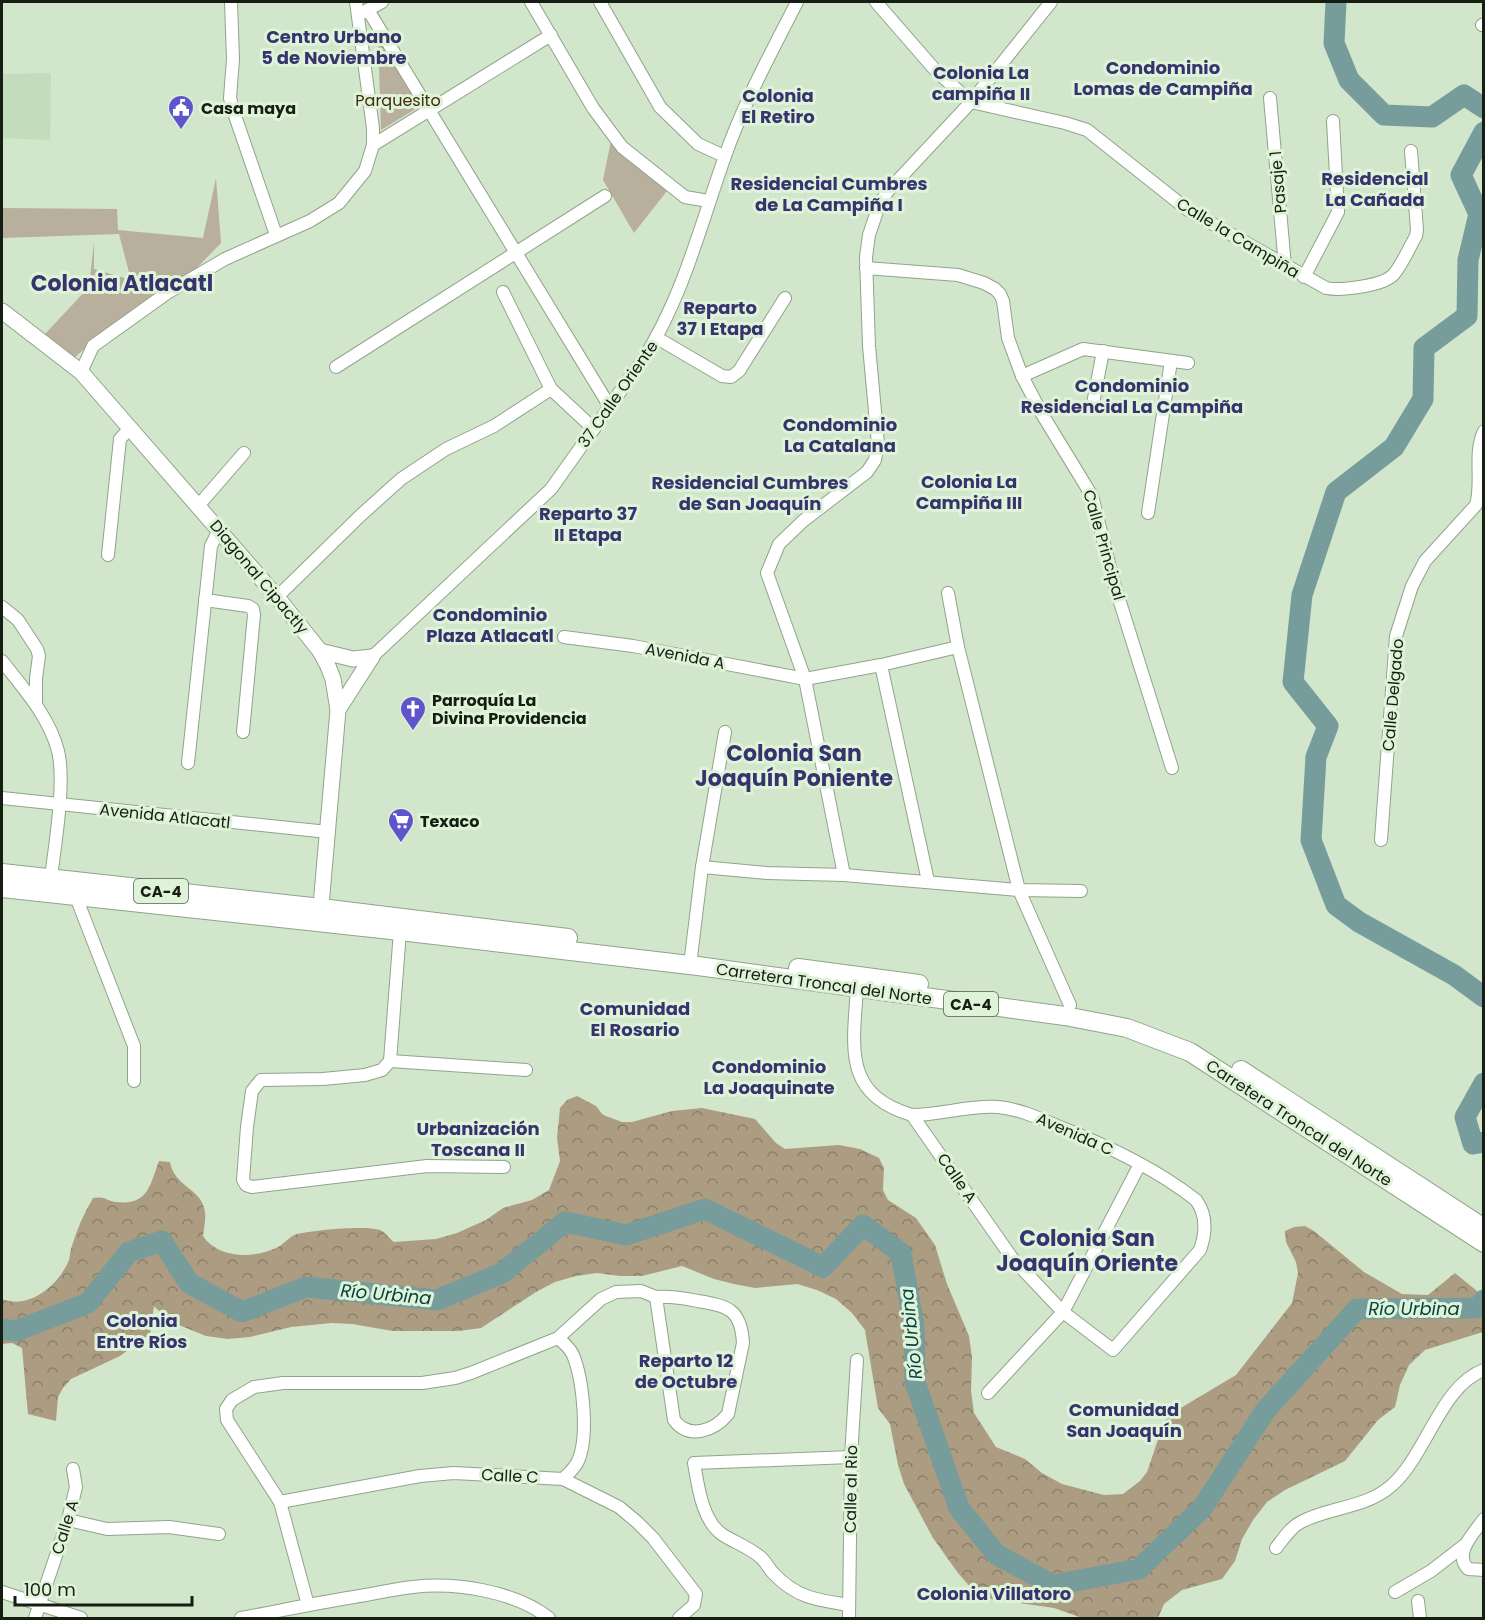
<svg xmlns="http://www.w3.org/2000/svg" width="1485" height="1620" viewBox="0 0 1485 1620" font-family="Poppins,sans-serif">
<defs>
<pattern id="forest-crowns" width="20" height="18" patternUnits="userSpaceOnUse" patternTransform="scale(1.5)"><rect width="20" height="18" fill="#ac9d82"/><path d="M2 6a3 3 0 1 1 6 0M12 15a3 3 0 1 1 6 0" fill="none" stroke="#8b7f69"/></pattern>
</defs>
<rect width="100%" height="100%" fill="#d1e6cb"/>
<!-- built -->
<path fill="#c3dcbc" d="M51 73 50 140 2 138V74Z"/>
<!-- green -->
<g fill="#b9af9d">
<path d="M378 36 422 105 381 130Z"/>
<path d="M611 141 670 187 634 233 603 180Z"/>
<path d="M216 178 221 243 186 279 91 343 74 358 45 334 89 287 94 242V269L131 280 119 234 2 238V208L117 209 118 230 203 238Z"/>
</g>
<!-- forest -->
<path fill="url(#forest-crowns)" d="M577 1096 596 1106 603 1115 622 1122H632L672 1111 702 1108 755 1119 776 1143 785 1149 839 1145 860 1149 879 1158 884 1168 883 1190 888 1200 916 1218 935 1245 947 1284 969 1336 972 1357 971 1391 974 1413 996 1447 1025 1459 1042 1473 1062 1484 1104 1495 1123 1494 1140 1481 1147 1472 1162 1428 1166 1419 1174 1412 1236 1375 1292 1303 1298 1273 1296 1262 1286 1242 1285 1231 1294 1227 1305 1226 1314 1231 1364 1272 1402 1294 1428 1295 1455 1273 1483 1296V1332L1425 1350 1409 1365 1400 1385 1395 1407 1378 1420 1345 1461 1285 1490 1267 1502 1253 1520 1242 1539 1235 1561 1222 1579 1182 1590 1164 1604 1158 1618H1082L1054 1608 991 1599 972 1589 958 1573 933 1538 904 1484 898 1465 890 1424 878 1408 865 1330 852 1313 836 1299 817 1290 797 1284 755 1288 734 1284 714 1279 682 1266 642 1276H620L597 1273 576 1276 555 1282 536 1292 481 1328 459 1331H393L352 1324 332 1323 291 1327 250 1337 228 1339 206 1336 169 1321 154 1306 150 1334 120 1356 71 1379 63 1388 58 1397 56 1421 28 1414 22 1348 12 1343 2 1344V1299C29 1310 59 1285 69 1260 70 1256 70 1250 72 1246 77 1229 84 1213 93 1198 107 1196 104 1200 116 1202 148 1206 150 1185 159 1161L170 1162C174 1187 202 1188 205 1212 206 1219 204 1228 203 1236 218 1259 255 1259 278 1247 285 1243 290 1236 297 1234 314 1230 365 1225 380 1230 385 1232 390 1239 394 1242L436 1239 457 1233 486 1220 503 1208 532 1200 549 1190 560 1161 557 1138 560 1108 567 1100Z"/>
<g fill="none" stroke-linecap="round" stroke-linejoin="round">
<!-- river -->
<g stroke="#779c9c" stroke-width="21">
<path d="M1336 2 1334 43 1349 80 1384 115 1432 117 1464 95 1484 108"/>
<path d="M1484 132 1461 175 1479 214 1468 260 1467 316 1424 348 1423 399 1394 447 1336 492 1302 595 1293 682 1328 726 1316 757 1311 840 1336 905 1359 922 1454 975 1484 997"/>
<path d="M1484 1083 1465 1117 1473 1144 1484 1142"/>
<path d="M2 1329 16 1331 88 1303 129 1252 162 1241 189 1283 242 1312 306 1287 437 1300 502 1273 565 1222 626 1235 705 1209 823 1267 863 1225 901 1253 914 1326 915 1382 959 1508 997 1555 1053 1585 1139 1569 1203 1507 1265 1411 1357 1309 1478 1308 1484 1300"/>
</g>
<defs>
<g id="minor">
<path d="M231 2 233 59 230 98 233 110 276 235"/>
<path d="M531 2 593 108 622 147 685 197 709 201"/>
<path d="M600 2 660 107 698 144 724 156"/>
<path d="M876 2 936 71 971 102 1065 123 1087 130 1188 210 1326 288C1340 291 1384 286 1394 274 1403 263 1409 248 1416 236L1417 230 1411 151"/>
<path d="M368 10 610 407"/>
<path d="M362 13 382 2"/>
<path d="M1482 25 1484 24"/>
<path d="M1270 98 1285 266"/>
<path d="M373 145 551 35"/>
<path d="M866 268 958 275 984 283 995 289 1000 294 1003 301 1008 338 1022 376 1042 414 1092 496 1114 583 1172 768"/>
<path d="M1304 277 1338 212 1333 121"/>
<path d="M503 292 551 389 594 429"/>
<path d="M657 338 722 376 731 377 739 371 785 298"/>
<path d="M336 367 605 196"/>
<path d="M81 372 93 346 167 293 225 259 310 221 339 203 365 171 373 145V128L356 2"/>
<path d="M1022 376 1083 349 1188 363"/>
<path d="M1092 409 1103 351"/>
<path d="M198 506 244 453"/>
<path d="M1148 513 1171 361"/>
<path d="M108 555 120 439 130 428"/>
<path d="M948 593 958 647 1019 890 1070 1005"/>
<path d="M277 597 361 515 401 479 446 449 494 426 551 389"/>
<path d="M205 600 248 606 253 609 254 615 243 732"/>
<path d="M2 607 18 620 37 649 39 656 36 678V705"/>
<path d="M564 637 633 646 805 679 881 665 958 647"/>
<path d="M372 657 551 489 644 358C683 296 700 227 724 159 743 104 771 53 797 2"/>
<path d="M2 661C23 688 49 716 58 751 66 783 54 851 50 885"/>
<path d="M881 665 928 881"/>
<path d="M188 763 211 546 219 530"/>
<path d="M2 798 328 832"/>
<path d="M1381 840 1396 636 1412 586 1425 561 1476 505C1483 481 1473 454 1484 431"/>
<path d="M702 867 767 873 844 875 1019 890 1081 891"/>
<path d="M844 875 805 679 767 573 779 544 803 521 867 472 875 460 878 444 869 346 866 257 869 235 878 208 887 192 971 102 1051 2"/>
<path d="M76 897 134 1046V1081"/>
<path d="M400 931 390 1061 382 1070 365 1075 323 1079 261 1080 252 1091 247 1127 243 1180 246 1185 252 1187 427 1166 504 1167"/>
<path d="M690 965 702 867 725 732"/>
<path d="M857 988C853 1048 843 1095 912 1115L1012 1258 1063 1312 1113 1350 1200 1250C1206 1233 1207 1215 1196 1200 1154 1167 1104 1144 1055 1125 1037 1117 1018 1109 998 1107 969 1105 941 1115 912 1115"/>
<path d="M390 1061 526 1070"/>
<path d="M558 1338C564 1343 570 1348 573 1355 583 1379 589 1437 578 1461 575 1468 568 1474 563 1479"/>
<path d="M988 1393 1063 1312 1140 1164"/>
<path d="M280 1502 420 1476 454 1473 563 1479 619 1507 637 1522 653 1538 696 1594 694 1605 679 1618"/>
<path d="M1484 1519C1474 1533 1453 1553 1468 1569L1484 1570"/>
<path d="M68 1520 107 1529 169 1527 219 1534"/>
<path d="M1276 1548C1283 1539 1291 1527 1301 1522 1329 1507 1366 1508 1391 1486 1426 1456 1441 1385 1484 1370"/>
<path d="M2 1592 81 1618"/>
<path d="M1395 1592 1431 1571 1466 1544"/>
<path d="M1418 1601 1420 1618"/>
<path d="M308 1605 280 1502 227 1420 226 1409 232 1400 254 1387 283 1383H422L455 1378 471 1373 558 1338 601 1299 616 1292 641 1291 656 1297 674 1420C689 1440 714 1431 728 1414L743 1343C741 1309 728 1306 698 1301 683 1298 670 1296 656 1297"/>
<path d="M849 1605C817 1600 797 1598 774 1574 768 1568 766 1561 759 1556 748 1547 734 1542 723 1535 702 1521 698 1486 694 1463L851 1457"/>
<path d="M35 1618 68 1520 76 1487 73 1469"/>
<path d="M241 1618C279 1611 316 1603 354 1597 374 1594 393 1589 413 1587 455 1582 515 1591 549 1618"/>
<path d="M849 1618 851 1457 857 1360"/>
</g>
<g id="tertiary">
<path d="M2 311 81 372 277 597 320 651 328 666 333 679 338 710 320 917"/>
<path d="M320 651 353 659 372 657"/>
<path d="M338 710 372 657"/>
</g>
<g id="primary">
<path d="M2 873 321 908 568 938"/>
<path d="M2 888 400 931 698 966 1065 1016 1127 1028 1190 1052 1484 1243"/>
<path d="M798 968 919 984"/>
<path d="M1241 1070 1484 1228"/>
</g>
</defs>
<!-- minor casing -->
<use href="#minor" stroke="#91a48b" stroke-width="14"/>
<!-- tertiary casing -->
<use href="#tertiary" stroke="#91a48b" stroke-width="17"/>
<!-- primary casing -->
<use href="#primary" stroke="#91a48b" stroke-width="20"/>
<!-- minor -->
<use href="#minor" stroke="#fff" stroke-width="12"/>
<!-- tertiary -->
<use href="#tertiary" stroke="#fff" stroke-width="15"/>
<!-- primary -->
<use href="#primary" stroke="#fff" stroke-width="18"/>
</g>
<!-- icons -->
<defs>
<symbol id="civic-pin" viewBox="-11 -11 22 30"><path d="M0 17L-7.5 6A9.5 9.5 0 1 1 7.5 6Z" fill="#6054cd" stroke="#dff3d8"/><path d="M-.6-6.5H3V-4.5H.6V-3L4-1V1h2V6H-6V1h2V-1L-.6-3ZM-1.2 2.5V6h2.4V2.5Z" fill="#fff"/></symbol>
<symbol id="church-pin" viewBox="-11 -11 22 30"><path d="M0 17L-7.5 6A9.5 9.5 0 1 1 7.5 6Z" fill="#6054cd" stroke="#dff3d8"/><path d="M-1.2-6h2.4v3.5h3.3v2.4h-3.3V6h-2.4V-.1h-3.3v-2.4h3.3Z" fill="#fff"/></symbol>
<symbol id="supermarket-pin" viewBox="-11 -11 22 30"><path d="M0 17L-7.5 6A9.5 9.5 0 1 1 7.5 6Z" fill="#6054cd" stroke="#dff3d8"/><path d="M-6-5.5h2.5l.6 2H6L4.5 2H-2.5L-4.4-4H-6ZM-1.5 3.2a1.3 1.3 0 1 0 .1 0ZM3 3.2a1.3 1.3 0 1 0 .1 0Z" fill="#fff"/></symbol>
</defs>
<g fill-rule="evenodd">
<use href="#civic-pin" x="166" y="93" width="30" height="40"/>
<use href="#church-pin" x="398" y="694" width="30" height="40"/>
<use href="#supermarket-pin" x="386" y="806" width="30" height="40"/>
</g>
<g text-anchor="middle" dominant-baseline="central" stroke-width="6" stroke-linejoin="round" paint-order="stroke">
<!-- shield labels -->
<g fill="#dff3d8" stroke="#525d4e" stroke-width="1.5">
<rect x="134" y="879" width="54" height="24" rx="4.5"/>
<rect x="944" y="992" width="54" height="24" rx="4.5"/>
</g>
<g font-size="15" font-weight="bold" fill="#161d13">
<text x="161" y="891">CA-4</text>
<text x="971" y="1004">CA-4</text>
</g>
<!-- park labels -->
<g font-size="16" fill="#402d09" stroke="#dff3d8">
<text x="398" y="100">Parquesito</text>
</g>
<!-- poi labels -->
<g font-size="16" font-weight="bold" fill="#161d13" stroke="#dff3d8" text-anchor="start">
<text x="201" y="108">Casa maya</text>
<text x="432" y="700">Parroquía La<tspan x="432" dy="18">Divina Providencia</tspan></text>
<text x="420" y="821">Texaco</text>
</g>
<!-- street labels -->
<g font-size="16" fill="#161d13" stroke="#dff3d8">
<text transform="translate(1278 182) rotate(-95)">Pasaje 1</text>
<text transform="translate(1238 238) rotate(31)">Calle la Campiña</text>
<text transform="translate(618 394) rotate(-55)">37 Calle Oriente</text>
<text transform="translate(1104 545) rotate(74)">Calle Principal</text>
<text transform="translate(259 577) rotate(50)">Diagonal Cipactly</text>
<text transform="translate(685 656) rotate(11)">Avenida A</text>
<text transform="translate(1393 695) rotate(-85)">Calle Delgado</text>
<text transform="translate(165 816) rotate(6)">Avenida Atlacatl</text>
<text transform="translate(824 984) rotate(8)">Carretera Troncal del Norte</text>
<text transform="translate(1299 1123) rotate(33)">Carretera Troncal del Norte</text>
<text transform="translate(1075 1134) rotate(24)">Avenida C</text>
<text transform="translate(957 1178) rotate(55)">Calle A</text>
<text transform="translate(510 1476) rotate(3)">Calle C</text>
<text transform="translate(851 1489) rotate(-89)">Calle al Rio</text>
<text transform="translate(65 1527) rotate(-73)">Calle A</text>
</g>
<!-- neighbourhood labels -->
<g font-size="18" font-weight="bold" fill="#36336f" stroke="#dff3d8">
<text x="334" y="36">Centro Urbano<tspan x="334" dy="21">5 de Noviembre</tspan></text>
<text x="1163" y="67">Condominio<tspan x="1163" dy="21">Lomas de Campiña</tspan></text>
<text x="981" y="72">Colonia La<tspan x="981" dy="21">campiña II</tspan></text>
<text x="778" y="95">Colonia<tspan x="778" dy="21">El Retiro</tspan></text>
<text x="1375" y="178">Residencial<tspan x="1375" dy="21">La Cañada</tspan></text>
<text x="829" y="183">Residencial Cumbres<tspan x="829" dy="21">de La Campiña I</tspan></text>
<text x="720" y="307">Reparto<tspan x="720" dy="21">37 I Etapa</tspan></text>
<text x="1132" y="385">Condominio<tspan x="1132" dy="21">Residencial La Campiña</tspan></text>
<text x="840" y="424">Condominio<tspan x="840" dy="21">La Catalana</tspan></text>
<text x="969" y="481">Colonia La<tspan x="969" dy="21">Campiña III</tspan></text>
<text x="750" y="482">Residencial Cumbres<tspan x="750" dy="21">de San Joaquín</tspan></text>
<text x="588" y="513">Reparto 37<tspan x="588" dy="21">II Etapa</tspan></text>
<text x="490" y="614">Condominio<tspan x="490" dy="21">Plaza Atlacatl</tspan></text>
<text x="635" y="1008">Comunidad<tspan x="635" dy="21">El Rosario</tspan></text>
<text x="769" y="1066">Condominio<tspan x="769" dy="21">La Joaquinate</tspan></text>
<text x="478" y="1128">Urbanización<tspan x="478" dy="21">Toscana II</tspan></text>
<text x="142" y="1320">Colonia<tspan x="142" dy="21">Entre Ríos</tspan></text>
<text x="686" y="1360">Reparto 12<tspan x="686" dy="21">de Octubre</tspan></text>
<text x="1124" y="1409">Comunidad<tspan x="1124" dy="21">San Joaquín</tspan></text>
<text x="994" y="1593">Colonia Villatoro</text>
</g>
<!-- water labels -->
<g font-size="18" font-style="italic" fill="#054343" stroke="#dff3d8">
<text transform="translate(386 1294) rotate(5)">Río Urbina</text>
<text x="1414" y="1308">Río Urbina</text>
<text transform="translate(911 1334) rotate(-96)">Río Urbina</text>
</g>
<!-- district labels -->
<g font-size="22" font-weight="bold" fill="#36336f" stroke="#dff3d8">
<text x="122" y="283">Colonia Atlacatl</text>
<text x="794" y="753">Colonia San<tspan x="794" dy="25">Joaquín Poniente</tspan></text>
<text x="1087" y="1238">Colonia San<tspan x="1087" dy="25">Joaquín Oriente</tspan></text>
</g>
</g>
<!-- border -->
<rect width="1485" height="1620" fill="none" stroke="#161d13" stroke-width="6"/>
<!-- scale -->
<path d="M15 1596v9h177v-9" fill="none" stroke="#161d13" stroke-width="3"/>
<text x="24" y="1596" font-size="18" fill="#161d13" stroke="#dff3d8" stroke-width="4.5" paint-order="stroke">100 m</text>
</svg>
